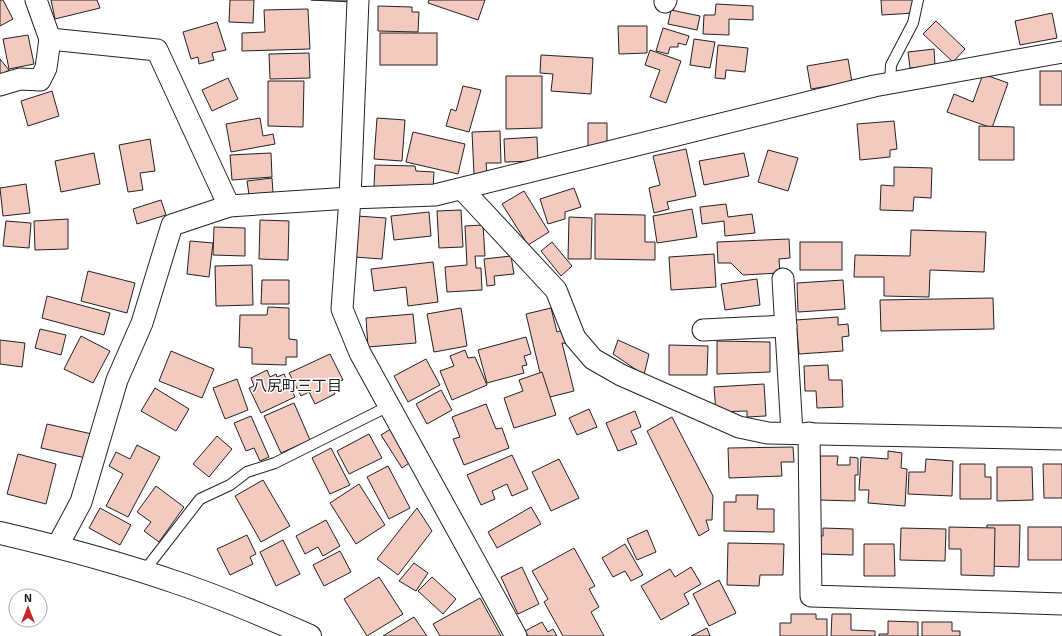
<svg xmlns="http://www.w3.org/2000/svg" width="1062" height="636" viewBox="0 0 1062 636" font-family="'Exo 2','Noto Sans JP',sans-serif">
<rect width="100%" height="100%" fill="#fff"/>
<!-- building -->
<g fill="#f3c9c0" stroke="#222">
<path d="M0 0H3L13 19 0 26Z"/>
<path d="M51 0H97L100 8 55 19Z"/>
<path d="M230 0H254L253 23 229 22Z"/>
<path d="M311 0H353V2Z"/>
<path d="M429 0H485L478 20 428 3Z"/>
<path d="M881 0H913L914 13 882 15Z"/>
<path d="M716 4 753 6V20L729 19V35L703 34 704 15H715Z"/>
<path d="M378 6 412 7V12H419L418 32 378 31Z"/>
<path d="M308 9 310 49 242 51V33L265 32 264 10Z"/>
<path d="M671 10 700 16 697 30 668 24Z"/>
<path d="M1052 13 1057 38 1020 45 1015 21Z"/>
<path d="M936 21 965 49 953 62 923 34Z"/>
<path d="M217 22 226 50 212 53 214 60 199 64 198 57 191 59 183 32Z"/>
<path d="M618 26H647V53L619 54Z"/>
<path d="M663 28 689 36 686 45 678 43V47H670L668 54 656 51Z"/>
<rect x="380" y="33" width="57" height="32"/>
<path d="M28 35 34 64 9 69 3 39Z"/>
<path d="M694 39 715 42 710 68 690 65Z"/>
<path d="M718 45 748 48 745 72 726 70 725 79 715 78Z"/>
<path d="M934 49 935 66 910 68 908 52Z"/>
<path d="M650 50 681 61 666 103 650 97 660 70 645 65Z"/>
<path d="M309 53 310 78 270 79 269 54Z"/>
<path d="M541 55 593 58 591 94 551 91 553 74 540 73Z"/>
<path d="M0 59 9 70 0 76Z"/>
<path d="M848 59 852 82 811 89 807 66Z"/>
<rect x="1040" y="71" width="22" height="34"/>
<path d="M983 74 1008 83 992 128 947 112 954 94 973 102Z"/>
<path d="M506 76H542V128L506 129Z"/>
<path d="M228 78 238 99 212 111 202 90Z"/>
<path d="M268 81H304L303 127 268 126Z"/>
<path d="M463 86 481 90 469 132 446 126 451 109 456 111Z"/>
<path d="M52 91 59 116 28 126 21 101Z"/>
<path d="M260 118 263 136 273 134 275 144 231 152 226 124Z"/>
<path d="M377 118 405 120 402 161 374 159Z"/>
<path d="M894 121 897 149 890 150V157L860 160 857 124Z"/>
<path d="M588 123H607V142L588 146Z"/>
<path d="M979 126 1014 127V160H979Z"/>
<path d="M500 131 501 163H486L487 174H474L472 132Z"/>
<path d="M413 132 465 144 458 174 406 162Z"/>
<path d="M537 137 538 161 505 162 504 139Z"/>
<path d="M150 139 155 171 140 173 143 190 128 192 119 145Z"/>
<path d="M686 149 696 196 667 202 669 209 654 213 649 188 660 185 653 156Z"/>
<path d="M768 150 798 158 788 191 758 182Z"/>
<path d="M94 153 100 184 61 192 55 161Z"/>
<path d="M271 153 272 177 232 180 230 155Z"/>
<path d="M744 153 749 176 704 185 699 161Z"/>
<path d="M375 165 415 166 416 171 434 172 433 190 374 187Z"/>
<path d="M894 167 932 168 931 198 914 197 913 211 880 210 881 185 894 186Z"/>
<path d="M272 178 273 193 249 195 247 181Z"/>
<path d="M26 184 30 213 3 216 0 188Z"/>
<path d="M574 188 581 207 565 212V219L548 224 540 199Z"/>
<path d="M524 191 549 232 528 245 502 204Z"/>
<path d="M161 200 166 215 137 224 133 209Z"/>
<path d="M726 204 728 217 752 214 755 233 725 236 724 221 702 224 700 207Z"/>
<path d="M692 209 697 237 657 243 653 216Z"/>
<path d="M461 210 463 247 439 248 437 211Z"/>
<path d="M429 212 431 236 394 240 391 216Z"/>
<path d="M595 214 645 215V242H655V260L595 259Z"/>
<path d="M357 216 386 218 382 259 354 257Z"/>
<path d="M569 217 592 218 591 259H568Z"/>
<path d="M68 219V249L35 250 34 221Z"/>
<path d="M260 220 289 221 288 260 259 259Z"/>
<path d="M6 221 31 223 29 248 3 246Z"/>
<path d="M483 225 485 256H475L476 268H481L482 290 447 292 445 267 467 265 465 226Z"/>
<path d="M214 227 245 228V256L213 255Z"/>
<path d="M911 230 986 232 984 272 930 270 929 297 884 296V277H854L855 255 910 256Z"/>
<path d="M789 239 790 258 779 259 780 273 743 275 731 263H718L717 242Z"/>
<path d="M190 241 213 243 209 277 187 274Z"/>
<path d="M552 242 572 266 561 276 541 251Z"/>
<rect x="800" y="242" width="42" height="28"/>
<path d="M714 254 716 287 671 290 669 257Z"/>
<path d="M511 256 514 274 494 276 495 285 487 286 484 259Z"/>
<path d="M433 262 438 302 408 306 406 287 374 291 371 269Z"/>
<path d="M252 265 253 305 216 306 215 266Z"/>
<path d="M88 271 135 283 127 313 81 301Z"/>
<path d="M757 279 760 305 725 310 721 284Z"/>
<path d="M262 280H289V304H261Z"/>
<path d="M843 280 845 309 798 312 797 283Z"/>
<path d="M47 296 110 313 104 335 42 318Z"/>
<path d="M993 298 994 329 881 331 880 300Z"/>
<path d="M268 307 289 308V339L297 340V357H286V365L252 364V348L239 347 240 315H267Z"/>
<path d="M461 308 467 346 434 352 427 314Z"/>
<path d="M551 308 557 332 565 329 569 344 562 343 574 391 546 398 526 314Z"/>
<path d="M413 314 416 343 368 347 366 318Z"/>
<path d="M838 317V325L848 324 849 336 842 337 843 351 799 354 796 320Z"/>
<path d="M40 329 66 335 61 355 35 348Z"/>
<path d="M81 336 110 351 93 383 64 369Z"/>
<path d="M526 337 531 354 524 356 527 365 522 366 524 373 487 383 478 350Z"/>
<path d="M0 340 25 343 22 367 0 364Z"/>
<path d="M618 340 649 354 644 375 613 354Z"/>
<path d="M717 341 770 342V372L717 374Z"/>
<path d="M669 345 708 346 707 375H669Z"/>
<path d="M465 350 468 358 475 357 487 385 452 400 440 371 454 366 450 356Z"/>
<path d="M171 351 214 369 202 398 159 381Z"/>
<path d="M330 354 343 380 331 385 335 394 315 404 309 392 301 396 289 373Z"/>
<path d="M426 359 440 385 408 402 394 376Z"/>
<path d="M828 365 829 380H842L843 407 817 408 816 391H805L804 366Z"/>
<path d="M267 370 270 377 276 374 277 377 284 374 295 397 261 413 249 388 254 386 251 378Z"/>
<path d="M542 372 556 415 514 428 504 398 523 391 519 380Z"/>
<path d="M237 379 248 410 225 419 213 388Z"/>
<path d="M764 384 766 416 747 417V411L716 412 714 387Z"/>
<path d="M155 388 189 409 176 431 141 411Z"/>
<path d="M441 390 452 410 427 424 416 404Z"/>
<path d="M294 403 310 440 281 453 264 416Z"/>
<path d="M486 404 496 429 502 428 509 448 464 465 453 439 460 437 452 417Z"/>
<path d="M589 409 597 427 577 435 569 418Z"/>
<path d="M635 411 641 427 631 431 637 444 618 451 606 423Z"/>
<path d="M251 416 269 457 260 461 254 448 246 451 234 423Z"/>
<path d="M672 417 713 496 712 520H706L709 530 699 536 647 431Z"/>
<path d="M47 424 92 434 86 458 41 448Z"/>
<path d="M394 427 415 459 402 468 381 435Z"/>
<path d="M369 434 382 458 349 474 337 451Z"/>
<path d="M217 436 232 449 209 477 193 464Z"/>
<path d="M137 445 160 457 128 517 106 506 123 474 109 466 116 452 130 459Z"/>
<path d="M793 447 794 462H781L782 476 729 478 728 448Z"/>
<path d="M331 448 350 485 330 494 312 458Z"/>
<path d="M888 451 902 453 901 468 907 469 905 506 868 503 869 490H859L861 457 888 459Z"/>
<path d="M18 454 56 464 46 504 7 494Z"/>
<path d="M512 455 528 489 512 496 507 484 492 491 495 499 481 505 467 475Z"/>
<path d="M820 456H838L837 465H850V457L858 458V475H855V501L819 500Z"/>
<path d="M559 459 579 498 551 511 532 472Z"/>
<path d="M926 459 953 461 952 496 908 494 909 472H925Z"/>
<path d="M960 464H985V477H991V499H960Z"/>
<path d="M1043 464H1062V498H1044Z"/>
<path d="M388 466 410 508 389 519 367 477Z"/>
<path d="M997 467H1032L1033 500 997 501Z"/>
<path d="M263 480 290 526 261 542 235 496Z"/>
<path d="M359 484 385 525 356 544 330 503Z"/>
<path d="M156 486 184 507 159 542 144 531 151 522 137 512Z"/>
<path d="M736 495H758L757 509H774V532L724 531V502H736Z"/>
<path d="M531 507 541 524 497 548 488 532Z"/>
<path d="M100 508 131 525 120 545 89 528Z"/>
<path d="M417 508 432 531 398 575 377 559Z"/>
<path d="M326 520 340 546 323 556 318 547 305 554 296 536Z"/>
<path d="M987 525H1020L1019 567 986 566Z"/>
<path d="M949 527 995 528 994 576 961 575V549H949Z"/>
<rect x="1028" y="527" width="34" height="33"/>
<path d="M823 528 853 529V555L821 554 816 536H823Z"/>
<path d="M901 528 946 529 945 561 900 560Z"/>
<path d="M647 530 656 552 637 560 627 539Z"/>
<path d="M247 535 256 554 250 557 253 564 230 575 217 549Z"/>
<path d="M283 540 300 574 276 586 260 552Z"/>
<path d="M728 543 784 544 783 575H760L759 586 727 585Z"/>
<path d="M625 544 643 575 631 581 625 571 613 577 602 558Z"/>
<path d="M864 544H894L895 576H864Z"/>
<path d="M574 548 595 586 589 589 599 607 591 612 604 636H563L544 602 548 599 532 571Z"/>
<path d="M340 551 351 572 324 586 313 565Z"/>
<path d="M414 563 428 573 416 591 399 581Z"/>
<path d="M522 567 539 604 518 614 501 577Z"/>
<path d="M691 567 701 584 684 594 689 604 661 620 641 586 670 569 675 577Z"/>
<path d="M379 577 403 614 367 636 344 599Z"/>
<path d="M432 577 456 599 443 614 418 591Z"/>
<path d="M719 580 736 613 709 626 693 594Z"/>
<path d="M480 598 501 636H440L433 624Z"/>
<path d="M791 614H816V619H827V636H780V623H791Z"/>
<path d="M832 614H851V630L875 631V636H831Z"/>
<path d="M414 617 427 636H383Z"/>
<path d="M888 621 918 622V636H879V634H888Z"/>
<path d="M542 622 548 632 553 629 557 636H528L525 631Z"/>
<path d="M922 622H952V631H960V636H922Z"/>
<path d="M707 628 710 636H691Z"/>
</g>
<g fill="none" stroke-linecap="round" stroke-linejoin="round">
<defs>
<g id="lane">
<path d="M890 83 891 65 913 23 918 0"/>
<path d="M148 566 200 499 230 485 247 472 275 463 389 406"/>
</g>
<g id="street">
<path d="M36 0 50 39 157 50 229 206"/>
<path d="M358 0 350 198 342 309 360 353 516 636"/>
<path d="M665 2 666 0"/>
<path d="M0 85 20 79 40 80 46 68 50 39"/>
<path d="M462 189 556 290 575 338 593 359 621 375 739 427 768 433 1062 439"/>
<path d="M783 279 792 433"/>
<path d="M703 330 786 326"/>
<path d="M809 433 811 596 1062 604"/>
<path d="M57 547 81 502 117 380 142 323 172 225 229 206 350 198 435 195 874 86 1062 52"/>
</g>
<path id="secondary" d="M0 533C60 547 120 563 178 583 223 598 267 617 310 636"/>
</defs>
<!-- lane casing -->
<use href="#lane" stroke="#222" stroke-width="12"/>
<!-- street casing -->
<use href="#street" stroke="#222" stroke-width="23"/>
<!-- secondary casing -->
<use href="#secondary" stroke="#222" stroke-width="24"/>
<!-- lane -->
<use href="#lane" stroke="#fff" stroke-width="10"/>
<!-- street -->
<use href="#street" stroke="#fff" stroke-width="21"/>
<!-- secondary -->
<use href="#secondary" stroke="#fff" stroke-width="22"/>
</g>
<g text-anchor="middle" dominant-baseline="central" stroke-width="3" stroke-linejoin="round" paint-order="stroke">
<!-- neighbourhood labels -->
<g font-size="15" fill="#222" stroke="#fff">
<text x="297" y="385">八尻町三丁目</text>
</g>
</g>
<!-- north arrow -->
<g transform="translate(28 608)"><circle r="19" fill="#ffffff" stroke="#a7a7a7"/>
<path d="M0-3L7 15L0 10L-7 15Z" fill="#c62828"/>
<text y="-6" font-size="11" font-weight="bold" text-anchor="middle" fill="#222222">N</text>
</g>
</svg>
